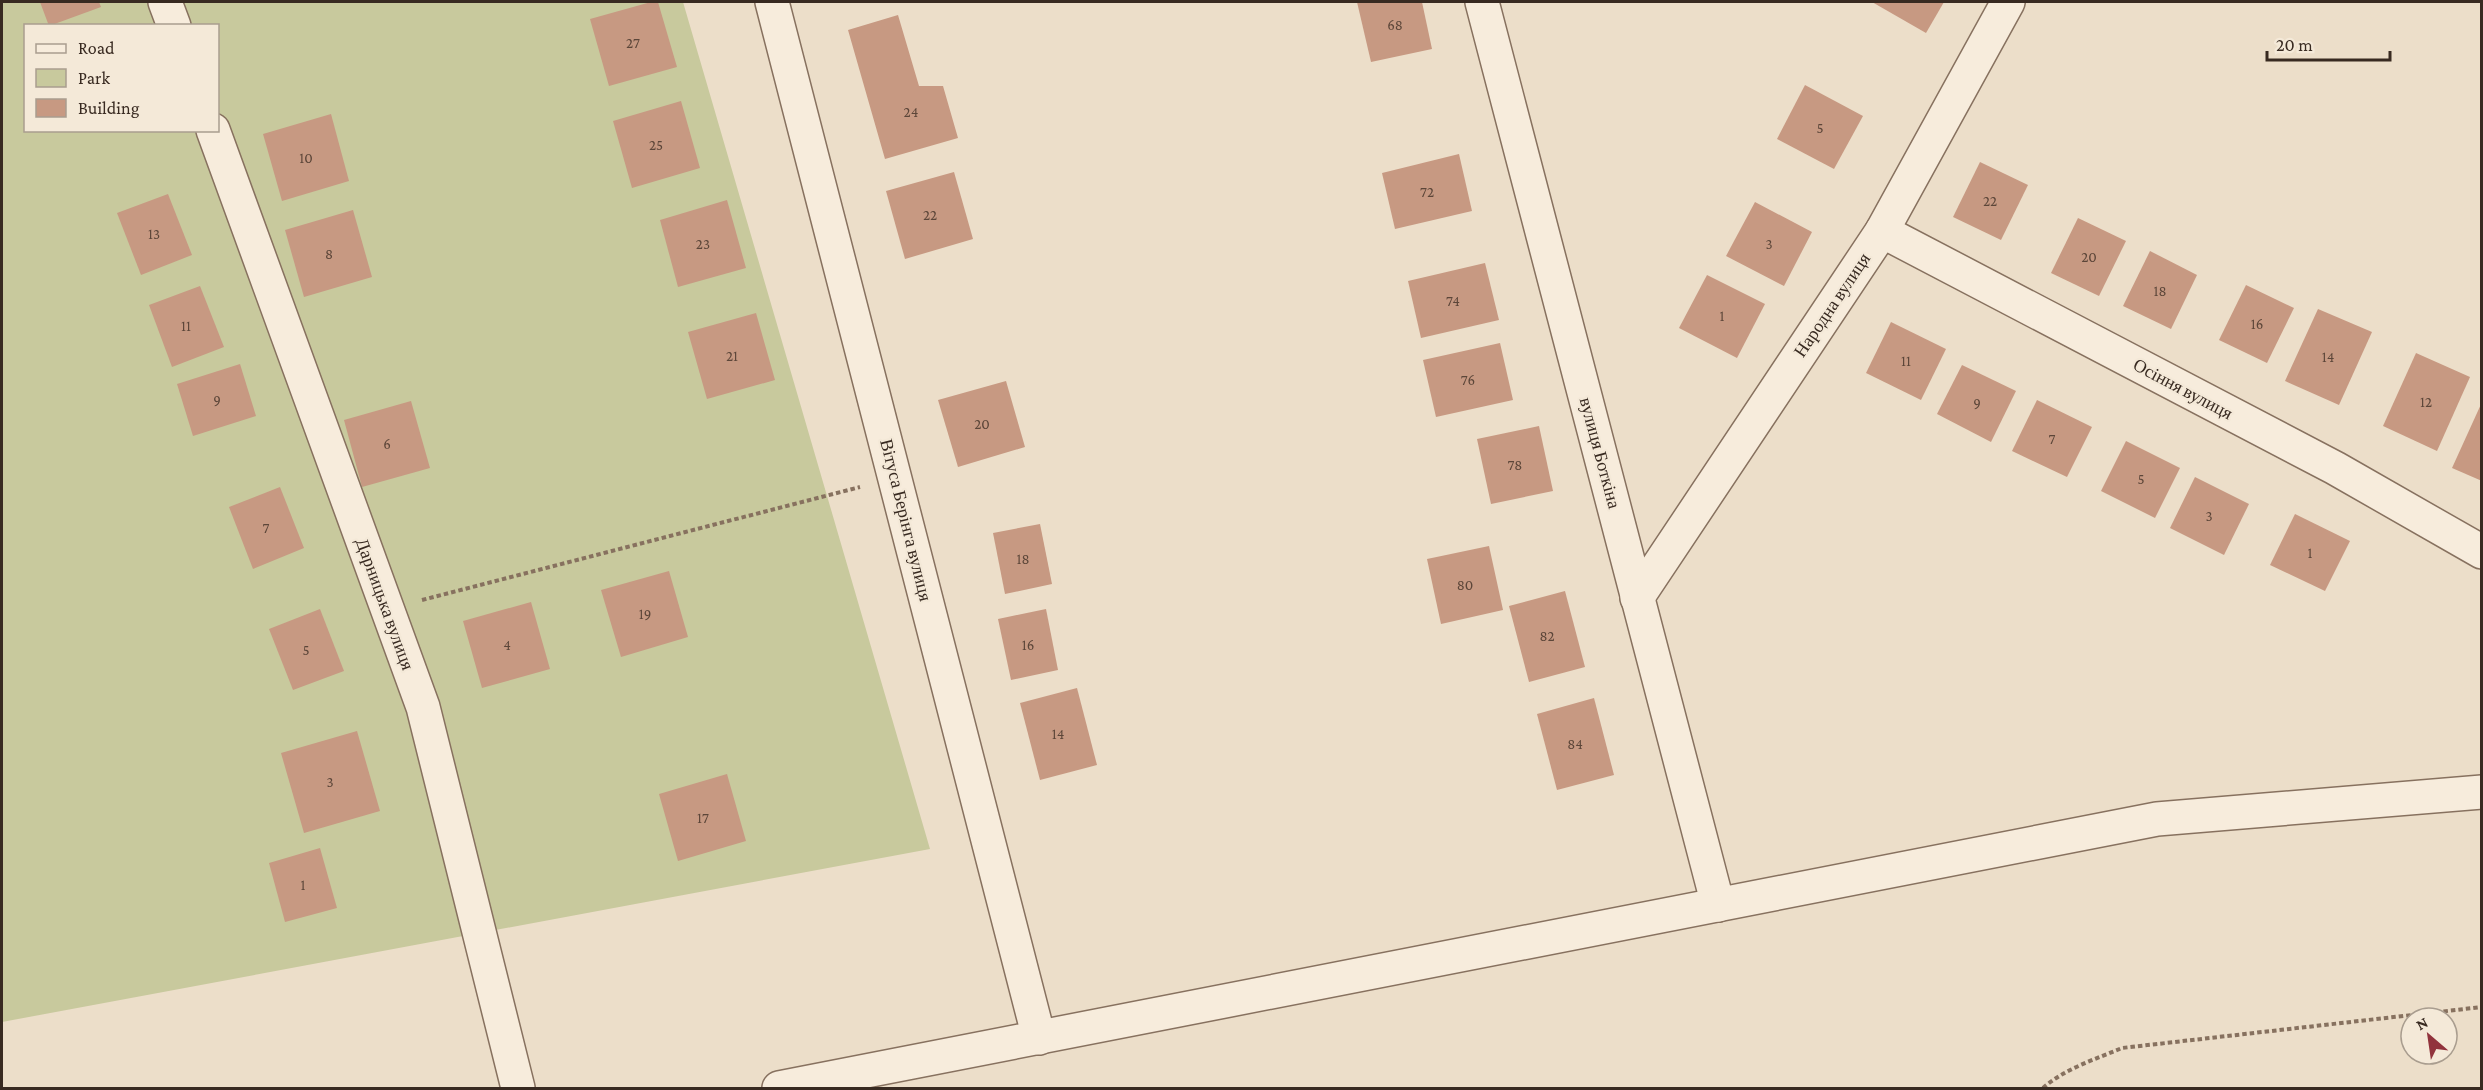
<svg xmlns="http://www.w3.org/2000/svg" width="2483" height="1090" viewBox="0 0 2483 1090" font-family="'Crimson Pro',serif">
<rect width="100%" height="100%" fill="#ecdec9"/>
<!-- green -->
<path fill="#c8c99d" fill-rule="evenodd" d="M2 2H683L930 849 2 1022ZM26 26H218V130H26Z"/>
<!-- building -->
<g fill="#c79982">
<path d="M40 2H99L101 7 49 26Z"/>
<path d="M651 2H658L677 67 609 86 590 19Z"/>
<path d="M1357 2H1422L1432 49 1371 62Z"/>
<path d="M1872 2H1944L1926 33Z"/>
<path d="M898 15 919 86H943L958 138 885 159 848 30Z"/>
<path d="M1805 85 1863 116 1834 169 1777 139Z"/>
<path d="M681 101 700 168 632 188 613 121Z"/>
<path d="M331 114 349 181 282 201 263 134Z"/>
<path d="M1459 154 1472 211 1395 229 1382 173Z"/>
<path d="M1980 162 2028 185 2001 240 1953 217Z"/>
<path d="M954 172 973 239 905 259 886 191Z"/>
<path d="M168 194 192 255 141 275 117 213Z"/>
<path d="M727 200 746 268 678 287 660 220Z"/>
<path d="M1755 202 1812 232 1784 286 1726 256Z"/>
<path d="M353 210 372 277 304 297 285 230Z"/>
<path d="M2078 218 2126 241 2099 296 2051 273Z"/>
<path d="M2150 251 2197 275 2171 329 2123 306Z"/>
<path d="M1485 263 1499 320 1421 338 1408 281Z"/>
<path d="M1707 275 1765 304 1737 358 1679 328Z"/>
<path d="M2246 285 2294 308 2267 363 2219 340Z"/>
<path d="M200 286 224 347 172 367 149 305Z"/>
<path d="M2318 309 2372 332 2339 405 2285 381Z"/>
<path d="M756 313 775 380 707 399 688 332Z"/>
<path d="M1891 322 1946 349 1921 400 1866 373Z"/>
<path d="M1500 343 1513 400 1436 417 1423 360Z"/>
<path d="M2416 353 2470 377 2437 451 2383 426Z"/>
<path d="M240 364 256 416 193 436 177 384Z"/>
<path d="M1962 365 2016 391 1991 442 1937 414Z"/>
<path d="M1006 381 1025 447 958 467 938 400Z"/>
<path d="M2037 400 2092 427 2067 477 2012 451Z"/>
<path d="M411 401 430 468 362 487 344 420Z"/>
<path d="M2482 402V481L2452 468Z"/>
<path d="M1539 426 1553 491 1491 504 1477 439Z"/>
<path d="M2126 441 2180 468 2155 518 2101 491Z"/>
<path d="M2195 477 2249 504 2224 555 2170 528Z"/>
<path d="M280 487 304 548 253 569 229 507Z"/>
<path d="M2295 514 2350 541 2325 591 2270 565Z"/>
<path d="M1040 524 1052 584 1005 594 993 533Z"/>
<path d="M1489 546 1503 610 1441 624 1427 559Z"/>
<path d="M669 571 688 637 621 657 601 590Z"/>
<path d="M1565 591 1585 667 1529 682 1509 606Z"/>
<path d="M531 602 550 669 482 688 463 621Z"/>
<path d="M320 609 344 671 293 690 269 629Z"/>
<path d="M1046 609 1058 670 1011 680 998 619Z"/>
<path d="M1077 688 1097 765 1040 780 1020 703Z"/>
<path d="M1594 698 1614 775 1557 790 1537 714Z"/>
<path d="M357 731 380 811 304 833 281 753Z"/>
<path d="M727 774 746 841 678 861 659 794Z"/>
<path d="M320 848 337 908 285 922 269 863Z"/>
</g>
<g fill="none" stroke-linecap="round" stroke-linejoin="round">
<defs>
<g id="minor">
<path d="M165 2 174 26"/>
<path d="M772 2 1039 1038"/>
<path d="M1482 2 1718 905"/>
<path d="M213 130 423 707 518 1088"/>
<path d="M1882 231 2335 468 2482 552"/>
<path d="M1637 598 1882 231 2008 2"/>
<path d="M779 1088 2157 819 2482 792"/>
</g>
</defs>
<!-- minor casing -->
<use href="#minor" stroke="#87715f" stroke-width="36"/>
<!-- path -->
<g stroke="#87715f" stroke-width="4" stroke-dasharray="4.5 3" stroke-linecap="butt">
<path d="M422 600 860 487"/>
<path d="M2043 1088C2064 1069 2096 1059 2122 1048L2482 1007"/>
</g>
<!-- minor -->
<use href="#minor" stroke="#f7ecdc" stroke-width="33"/>
</g>
<g text-anchor="middle" dominant-baseline="central" stroke-width="4.5" stroke-linejoin="round" paint-order="stroke">
<!-- number labels -->
<g font-size="15" fill="#5c4639">
<text x="1395" y="25">68</text>
<text x="633" y="43">27</text>
<text x="911" y="112">24</text>
<text x="1820" y="128">5</text>
<text x="656" y="145">25</text>
<text x="306" y="158">10</text>
<text x="1427" y="192">72</text>
<text x="1990" y="201">22</text>
<text x="930" y="215">22</text>
<text x="154" y="234">13</text>
<text x="703" y="244">23</text>
<text x="1769" y="244">3</text>
<text x="329" y="254">8</text>
<text x="2089" y="257">20</text>
<text x="2160" y="291">18</text>
<text x="1453" y="301">74</text>
<text x="1722" y="316">1</text>
<text x="2257" y="324">16</text>
<text x="186" y="326">11</text>
<text x="732" y="356">21</text>
<text x="2328" y="357">14</text>
<text x="1906" y="361">11</text>
<text x="1468" y="380">76</text>
<text x="217" y="400">9</text>
<text x="2426" y="402">12</text>
<text x="1977" y="403">9</text>
<text x="982" y="424">20</text>
<text x="2052" y="439">7</text>
<text x="387" y="444">6</text>
<text x="1515" y="465">78</text>
<text x="2141" y="479">5</text>
<text x="2209" y="516">3</text>
<text x="266" y="528">7</text>
<text x="2310" y="553">1</text>
<text x="1023" y="559">18</text>
<text x="1465" y="585">80</text>
<text x="645" y="614">19</text>
<text x="1547" y="636">82</text>
<text x="507" y="645">4</text>
<text x="1028" y="645">16</text>
<text x="306" y="650">5</text>
<text x="1058" y="734">14</text>
<text x="1575" y="744">84</text>
<text x="330" y="782">3</text>
<text x="703" y="818">17</text>
<text x="303" y="885">1</text>
</g>
<!-- street labels -->
<g font-size="18" fill="#382a21" stroke="#f4e9d8">
<text transform="translate(1832 305) rotate(-56)">Народна вулиця</text>
<text transform="translate(2183 389) rotate(28)">Осіння вулиця</text>
<text transform="translate(1600 453) rotate(75)">вулиця Боткіна</text>
<text transform="translate(906 520) rotate(76)">Вітуса Берінга вулиця</text>
<text transform="translate(385 604) rotate(70)">Дарницька вулиця</text>
</g>
</g>
<!-- border -->
<rect width="2483" height="1090" fill="none" stroke="#382a21" stroke-width="6"/>
<!-- legend -->
<rect x="24" y="24" width="195" height="108" fill="#f4e9d8" stroke="#a99d8f" stroke-width="1.5"/>
<rect x="36" y="44" width="30" height="9" fill="#f7ecdc" stroke="#a99d8f" stroke-width="1.5"/>
<text x="78" y="54" font-size="18" fill="#382a21">Road</text>
<rect x="36" y="69" width="30" height="18" fill="#c8c99d" stroke="#a99d8f" stroke-width="1.5"/>
<text x="78" y="84" font-size="18" fill="#382a21">Park</text>
<rect x="36" y="99" width="30" height="18" fill="#c79982" stroke="#a99d8f" stroke-width="1.5"/>
<text x="78" y="114" font-size="18" fill="#382a21">Building</text>
<!-- north arrow -->
<g transform="translate(2429 1036) rotate(331)"><circle r="28" fill="#f4e9d8" stroke="#a99d8f" stroke-width="1.5"/>
<path d="M0-4.5L10 22L0 15L-10 22Z" fill="#91333c"/>
<text y="-9" font-size="16" font-weight="bold" text-anchor="middle" fill="#382a21">N</text>
</g>
<!-- scale -->
<path d="M2267 51v9h123v-9" fill="none" stroke="#382a21" stroke-width="3"/>
<text x="2276" y="51" font-size="18" fill="#382a21" stroke="#f4e9d8" stroke-width="4.5" paint-order="stroke">20 m</text>
</svg>
